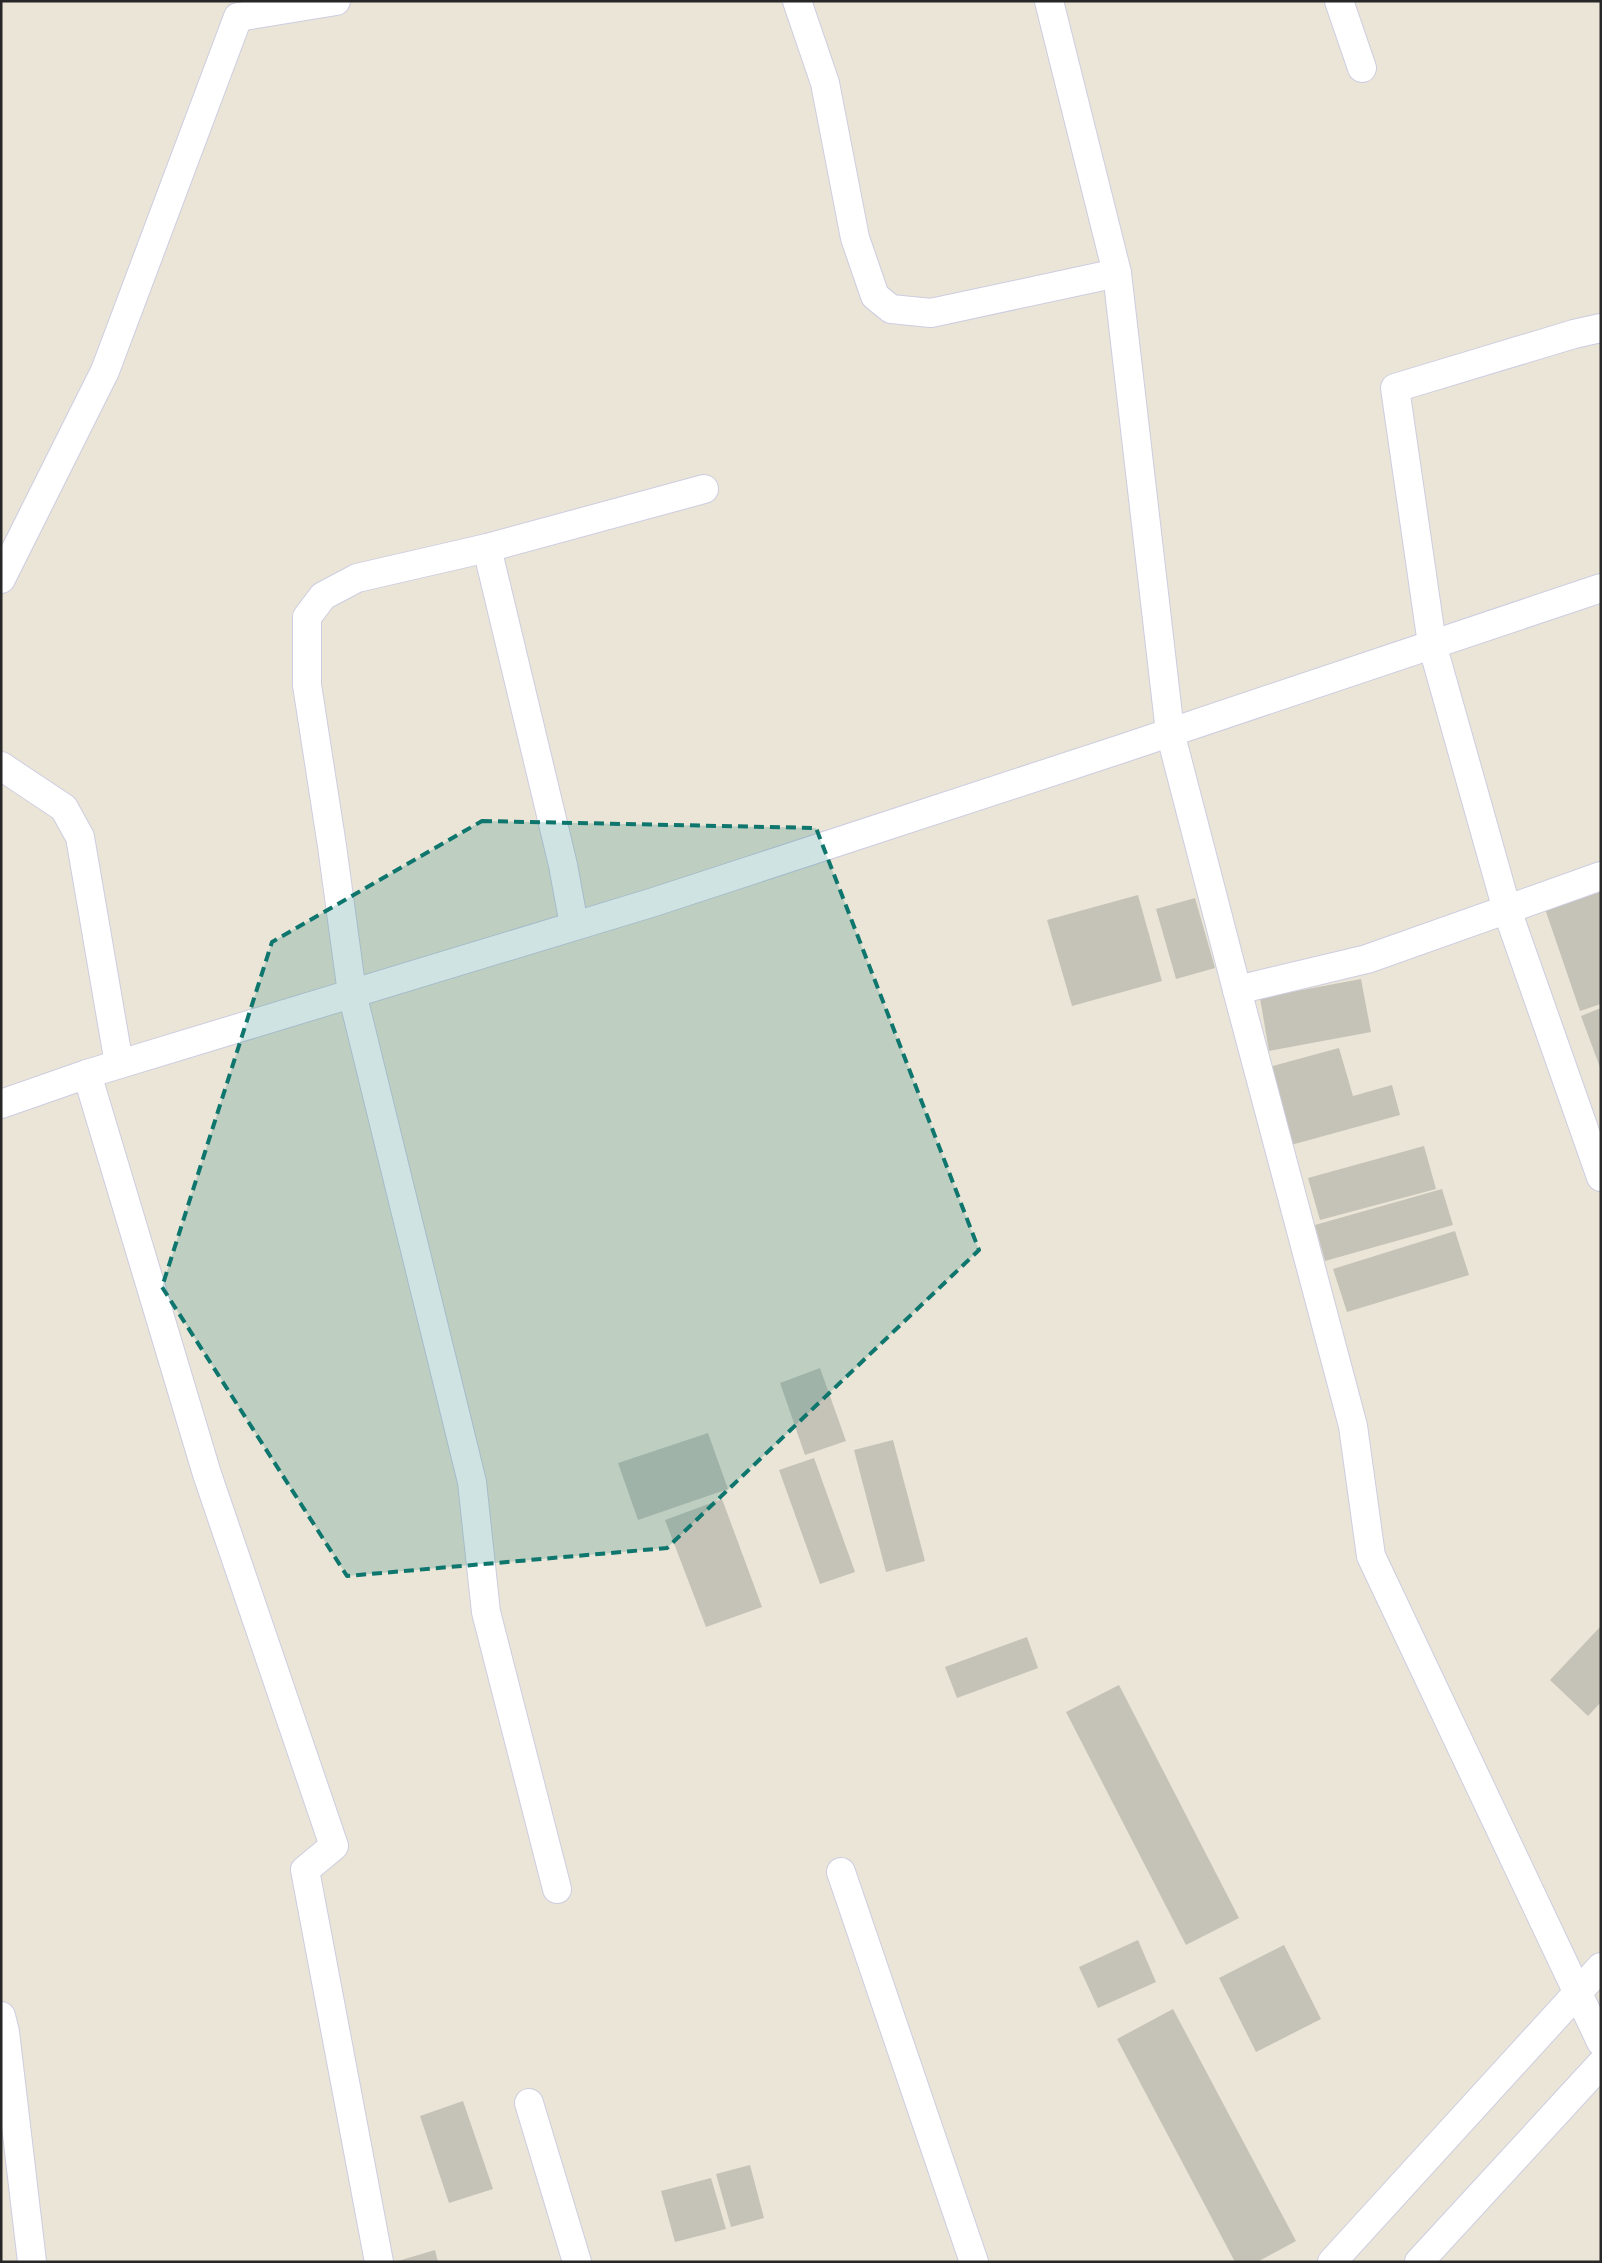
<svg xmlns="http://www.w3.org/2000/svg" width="1602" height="2263" viewBox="0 0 1602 2263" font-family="Mulish,sans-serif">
<rect width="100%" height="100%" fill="#eae5d7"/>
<!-- building -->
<g fill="#c5c2b7">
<path d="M1601 883V1004L1580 1011 1543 903Z"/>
<path d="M1138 895 1162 981 1072 1006 1047 920Z"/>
<path d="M1195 898 1215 968 1176 979 1156 909Z"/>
<path d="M1361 979 1371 1032 1269 1051 1260 998Z"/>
<path d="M1601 1008V1070L1581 1016Z"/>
<path d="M1339 1048 1353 1096 1392 1085 1400 1115 1291 1145 1269 1067Z"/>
<path d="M1424 1146 1436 1189 1320 1220 1308 1178Z"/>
<path d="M1442 1189 1453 1225 1325 1261 1315 1225Z"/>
<path d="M1455 1231 1469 1275 1347 1312 1333 1269Z"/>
<path d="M820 1368 846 1441 805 1455 780 1383Z"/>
<path d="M708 1433 728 1489 638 1520 618 1463Z"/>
<path d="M893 1440 925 1561 886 1572 854 1450Z"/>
<path d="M814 1458 855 1572 820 1584 779 1470Z"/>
<path d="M722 1499 762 1607 706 1627 665 1520Z"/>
<path d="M1601 1626V1702L1588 1716 1550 1680Z"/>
<path d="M1027 1637 1038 1668 957 1698 945 1667Z"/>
<path d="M1119 1685 1239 1918 1186 1945 1066 1712Z"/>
<path d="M1138 1940 1156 1982 1098 2008 1079 1967Z"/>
<path d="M1284 1945 1321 2019 1256 2052 1219 1978Z"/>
<path d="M1173 2009 1296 2241 1257 2262H1235L1117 2039Z"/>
<path d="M463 2101 493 2189 449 2203 420 2116Z"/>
<path d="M750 2165 764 2218 731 2227 716 2174Z"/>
<path d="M711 2178 726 2229 675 2242 661 2191Z"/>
<path d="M435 2250 438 2262H398V2261Z"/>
</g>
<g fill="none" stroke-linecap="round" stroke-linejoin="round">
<defs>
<g id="street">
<path d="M797 1 825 83 855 238 875 296 891 309 931 313 1117 273"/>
<path d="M1049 1 1117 273 1170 732 1237 990"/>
<path d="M1339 1 1362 68"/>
<path d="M1601 328 1574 334 1395 388 1432 644 1507 910 1601 1177"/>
<path d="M487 548 563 865 574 925"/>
<path d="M1 579 105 371 238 17 336 1"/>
<path d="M1 766 64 808 80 837 119 1064"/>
<path d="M1601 876 1367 959 1237 990 1353 1426 1371 1556 1601 2042"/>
<path d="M87 1074 207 1474 334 1846 305 1870 379 2262"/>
<path d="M1 1104 87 1074 654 902 1121 749 1601 588"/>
<path d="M841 1872 974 2262"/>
<path d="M557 1889 486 1612 472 1482 352 993 332 846 307 685V617L323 596 357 578 487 548 704 489"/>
<path d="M1 2016 5 2032 32 2262"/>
<path d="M529 2103 577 2262"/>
</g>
<g id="secondary">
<path d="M1332 2262 1601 1967"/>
<path d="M1419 2262 1601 2064"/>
</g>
</defs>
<!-- street casing -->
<use href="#street" stroke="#cdcde1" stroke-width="30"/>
<!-- secondary casing -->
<use href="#secondary" stroke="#cdcde1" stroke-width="30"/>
<!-- street -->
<use href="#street" stroke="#fff" stroke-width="28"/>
<!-- secondary -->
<use href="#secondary" stroke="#fff" stroke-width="28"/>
</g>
<!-- marked area -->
<path fill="#0f766e" fill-opacity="0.2" stroke="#0f766e" stroke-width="4" stroke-dasharray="10 6" stroke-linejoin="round" d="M482 821 816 828 979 1250 667 1548 347 1576 162 1287 272 942Z"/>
<!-- border -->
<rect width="1602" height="2263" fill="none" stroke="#272727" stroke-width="5"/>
</svg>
